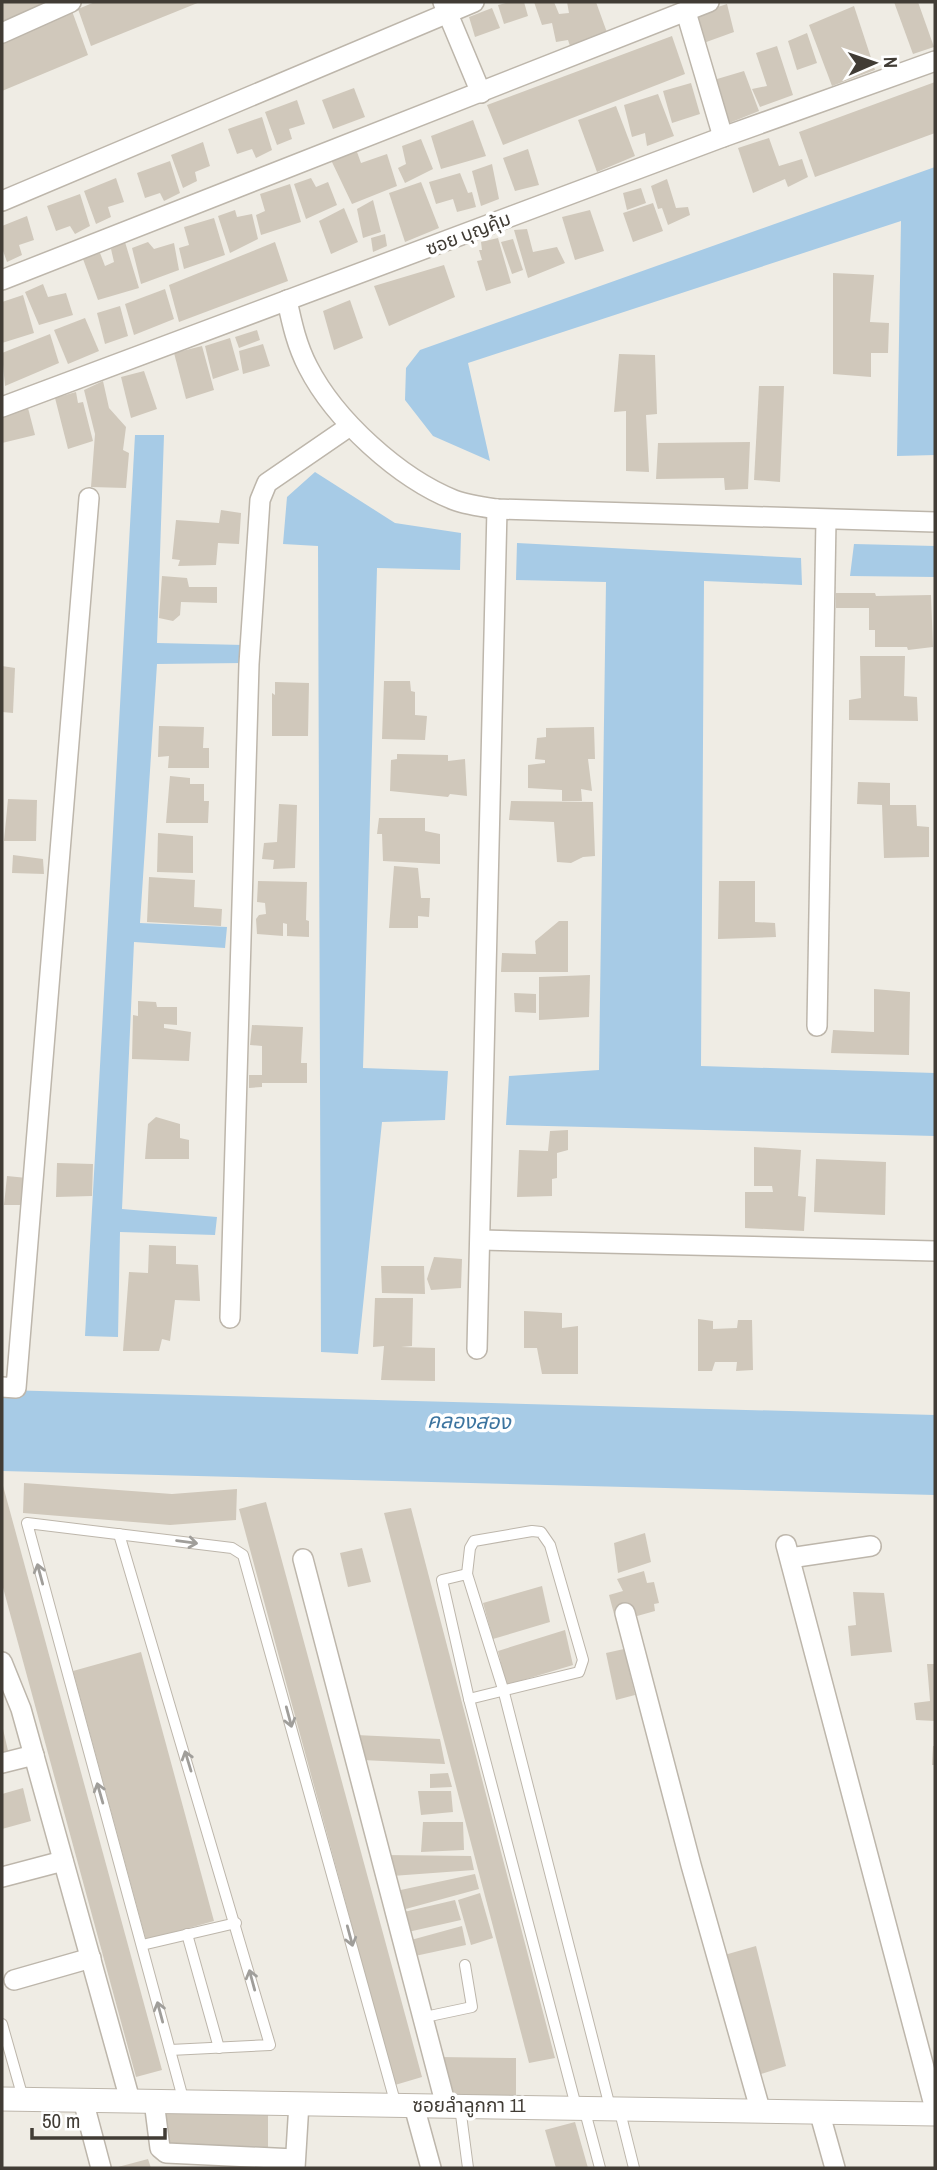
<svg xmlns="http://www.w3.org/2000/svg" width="937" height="2170" viewBox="0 0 937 2170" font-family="'Archivo Narrow','Noto Sans Thai',sans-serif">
<rect width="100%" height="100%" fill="#efece4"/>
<!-- water -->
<g fill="#a7cbe6">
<path d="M935 167V455L897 456 901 221 468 363 490 461 433 436 405 400 406 368 420 350Z"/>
<path d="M135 435H164L157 643 244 645 243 663 157 664 140 923 227 927 225 948 134 942 122 1209 217 1217 215 1235 120 1232 118 1337 85 1336Z"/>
<path d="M315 472 395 523 461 533 460 570 377 568 363 1068 448 1071 445 1120 382 1122 358 1354 321 1352 318 546 283 544 287 497Z"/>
<path d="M517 543 801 558 802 585 704 581 701 1066 935 1073V1136L506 1125 509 1076 599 1070 606 582 516 580Z"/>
<path d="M854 544 935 546V577L850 576Z"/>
<path d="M2 1390 935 1415V1495L2 1471Z"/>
</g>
<!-- building -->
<g fill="#d0c8bb">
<path d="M2 2H49L2 23Z"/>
<path d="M95 2H200L91 46 78 9Z"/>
<path d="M510 2H524L528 16 504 24 498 5Z"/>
<path d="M534 2H554L559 14 569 13 567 2H596L609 38 571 49 568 40 556 42 552 23 542 25Z"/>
<path d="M894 2H918L934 47 913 54Z"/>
<path d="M727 4 734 32 698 45 690 16Z"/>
<path d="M854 6 875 70 832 86 809 25Z"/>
<path d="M492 8 500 28 475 37 469 17Z"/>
<path d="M72 11 88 55 2 91V44Z"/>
<path d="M807 33 817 63 797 70 788 41Z"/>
<path d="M672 36 685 74 503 145 487 105Z"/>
<path d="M777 46 793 95 760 107 752 89 767 86 756 53Z"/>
<path d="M744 71 759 111 722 126 707 82Z"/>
<path d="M935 82V133L815 177 799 132Z"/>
<path d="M691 83 700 114 672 123 663 91Z"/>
<path d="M354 88 365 117 333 129 322 100Z"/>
<path d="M658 94 674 136 647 146 645 133 632 137 624 105Z"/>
<path d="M297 100 305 124 289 129 292 139 277 145 265 112Z"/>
<path d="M616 106 635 156 597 172 578 120Z"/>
<path d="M262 117 272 150 256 158 252 149 237 154 228 129Z"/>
<path d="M473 120 486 156 441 169 431 136Z"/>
<path d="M769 138 779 166 802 159 808 177 788 187 785 179 753 193 738 148Z"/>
<path d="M421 139 433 169 405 183 398 168 406 164 402 146Z"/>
<path d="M203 142 210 166 195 172 197 181 183 188 171 155Z"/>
<path d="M528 149 539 185 515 191 503 158Z"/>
<path d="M357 152 361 163 387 154 397 186 352 204 331 160Z"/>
<path d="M170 161 180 193 164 201 160 193 145 198 137 173Z"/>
<path d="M492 164 499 199 481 206 472 171Z"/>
<path d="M460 173 468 193 472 192 476 207 457 212 453 199 436 204 429 182Z"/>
<path d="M116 178 124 202 108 207 111 217 96 224 84 191Z"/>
<path d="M311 178 316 187 328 182 337 205 306 219 294 184Z"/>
<path d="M667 179 676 208 688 207 690 215 668 225 662 208 658 209 651 186Z"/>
<path d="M421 182 439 228 405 242 389 193Z"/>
<path d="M290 184 301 222 261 235 256 215 265 211 260 194Z"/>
<path d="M641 188 646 203 627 210 623 193Z"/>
<path d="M80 194 90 226 75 234 70 226 56 231 47 206Z"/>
<path d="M373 200 381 232 363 238 357 209Z"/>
<path d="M653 203 663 231 633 242 623 213Z"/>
<path d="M344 208 358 242 331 254 319 221Z"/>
<path d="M235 210 237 217 252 214 258 239 230 253 218 216Z"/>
<path d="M590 210 604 251 575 260 562 217Z"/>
<path d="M27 216 34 240 19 245 22 255 7 262 2 248V226Z"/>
<path d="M214 218 225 255 184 269 179 248 189 245 184 227Z"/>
<path d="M527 229 533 252 557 247 565 263 528 278 514 230Z"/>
<path d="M385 234 387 246 373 252 371 238Z"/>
<path d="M498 238 511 283 486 291 477 261 482 260 479 250H482L481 242Z"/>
<path d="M513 239 523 270 512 274 501 242Z"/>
<path d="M125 242 139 288 98 300 83 259 100 253 105 266 114 262 111 249Z"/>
<path d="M148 242 154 249 174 243 179 270 141 284 132 248Z"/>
<path d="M275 242 288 281 179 322 169 285Z"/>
<path d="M444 265 455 297 389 326 374 286Z"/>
<path d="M833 273 874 275 870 322 889 323 888 353H871V377L833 374Z"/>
<path d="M43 284 48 297 66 293 73 315 39 325 25 292Z"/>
<path d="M165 289 174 319 134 335 125 304Z"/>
<path d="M23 295 34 333 2 343V302Z"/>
<path d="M350 300 363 338 334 350 323 311Z"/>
<path d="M120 306 128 336 105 344 97 313Z"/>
<path d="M85 318 99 351 68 364 54 330Z"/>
<path d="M257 330 260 340 239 348 235 337Z"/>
<path d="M50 334 59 363 5 386 2 353Z"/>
<path d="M230 338 239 370 213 379 205 346Z"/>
<path d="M263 344 270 366 243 374 239 351Z"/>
<path d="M202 346 214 390 186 399 174 353Z"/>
<path d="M619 354 655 355 657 414 646 415 649 472 626 471V411L614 412Z"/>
<path d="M144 371 157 409 131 418 121 377Z"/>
<path d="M103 381 109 408 126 427 123 450 129 453 126 488 91 487 95 434 84 390Z"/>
<path d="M759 386H784L780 482 754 480Z"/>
<path d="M76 392 78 403 83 402 93 441 68 449 55 398Z"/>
<path d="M28 408 35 435 2 443V416Z"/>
<path d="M750 442 748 489 725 490 724 478 656 479 658 443Z"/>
<path d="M221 510 241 513 239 544 218 543 216 565 178 566 180 560 172 559 176 520 219 523Z"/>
<path d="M162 576 187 578 189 587H217V603L181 602 180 615 173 621 159 618Z"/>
<path d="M836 593H875L876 596 931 595 933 647 908 650 907 647H875V630H869V608H836Z"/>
<path d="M860 656H905L904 696 917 697 918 721 849 720V700L861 698Z"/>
<path d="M2 666 15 668 13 713 2 712Z"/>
<path d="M384 681H410L411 691 415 692V715L427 716 425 740 382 739Z"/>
<path d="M275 682 309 683 308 736H272V693L275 695Z"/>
<path d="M159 726 204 727 203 748H209V768H168L169 756 158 757Z"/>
<path d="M594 727 595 759H588L592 791 581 789 582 801H562V790L528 788V765L545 763V760L535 759 537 738 546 737V728Z"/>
<path d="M397 754 448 755V761L465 759 467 796 450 794 448 797 390 791 391 760 397 759Z"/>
<path d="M170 776 190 778V784H204V801H209L208 823H166Z"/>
<path d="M858 782 890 783V805H916L917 826 929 827V857L884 858 882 805 857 804Z"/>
<path d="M8 799 37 800 36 841H4Z"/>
<path d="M511 801 593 802 595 856 583 857 571 863 557 862 554 822 509 820Z"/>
<path d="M279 804 297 805 295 868 273 869 274 860 262 859 264 843 277 842Z"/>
<path d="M379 818H425V831L440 834V864L383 861 382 834H377Z"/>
<path d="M158 833 193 836V873L157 872Z"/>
<path d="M13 855 43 859 44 874 12 873Z"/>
<path d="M394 866 418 868 421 898H430L429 917 418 916V928H389Z"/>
<path d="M149 877 195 880 194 907 222 909 221 926 147 922Z"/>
<path d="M258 881 307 882 306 920 309 921V937L287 936V924L283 923V936L257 934 256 919 259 915 266 914 265 903 257 902Z"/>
<path d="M719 881H755V922L775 923 776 937 718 939Z"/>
<path d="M559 921H568V972H501L502 953 536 954 535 941Z"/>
<path d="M590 975 589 1017 539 1020V977Z"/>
<path d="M874 989 910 992 909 1055 831 1053 833 1030 874 1032Z"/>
<path d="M514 993 536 994V1013L515 1012Z"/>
<path d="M138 1001 156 1002 157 1007H177V1025L164 1024V1028L191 1032 189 1061 132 1059 133 1015 138 1016Z"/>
<path d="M252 1025 303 1027 301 1063H307V1083H262V1087L249 1088V1075H262V1046L250 1045Z"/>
<path d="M156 1117 180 1124V1138L189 1140V1159H145L148 1124Z"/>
<path d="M568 1130V1150L557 1153V1178L552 1179V1196L517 1197 519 1150 548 1151 550 1131Z"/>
<path d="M754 1147 801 1150 798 1196 806 1197 804 1231 745 1228V1192H773L772 1186H754Z"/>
<path d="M816 1159 886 1162 885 1215 814 1212Z"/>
<path d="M57 1163 93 1164 92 1196 56 1197Z"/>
<path d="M7 1176 27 1178 26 1205H4Z"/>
<path d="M149 1245 176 1246V1264L198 1265 200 1301 175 1300 170 1341 162 1339 159 1351H123L129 1272 148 1273Z"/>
<path d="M434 1257 462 1259 461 1288 431 1290 427 1279Z"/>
<path d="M381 1266H424L425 1294 382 1293Z"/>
<path d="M375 1298H413L412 1346 401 1347 435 1348V1381L381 1380 384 1346 373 1347Z"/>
<path d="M524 1311 562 1313V1328L578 1326V1374H542L537 1348H524Z"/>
<path d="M698 1319 713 1321V1329L737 1328 738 1320H752L753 1370 736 1371 737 1362H715L712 1371H698Z"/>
<path d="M2 1482 162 2070 136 2077 2 1584Z"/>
<path d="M24 1483 172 1494 237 1489 236 1520 170 1525 23 1513Z"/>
<path d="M266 1502 422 2077 395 2085 239 1509Z"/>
<path d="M411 1508 555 2058 529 2063 384 1513Z"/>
<path d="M645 1533 651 1562 618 1573 614 1543Z"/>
<path d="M362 1548 371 1582 348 1587 340 1553Z"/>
<path d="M644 1571 647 1583 654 1582 659 1603 654 1604 655 1611 630 1618 628 1610 614 1614 609 1595 623 1591 617 1579Z"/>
<path d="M542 1586 550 1622 493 1639 483 1603Z"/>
<path d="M853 1592 884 1593 892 1652 851 1656 848 1626 856 1625Z"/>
<path d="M565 1630 573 1665 506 1685 498 1651Z"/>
<path d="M624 1649 635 1695 616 1700 606 1653Z"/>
<path d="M141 1652 214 1921 146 1940 73 1671Z"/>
<path d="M927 1664H935V1721L916 1720 914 1703 930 1701Z"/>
<path d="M3 1729 9 1755 2 1757V1730Z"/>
<path d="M356 1735 440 1739 445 1764 362 1760Z"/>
<path d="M933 1746H935V1765H932Z"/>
<path d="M448 1773 452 1787 430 1788V1774Z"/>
<path d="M23 1788 31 1821 2 1829V1794Z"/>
<path d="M418 1791H451L453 1812 421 1815Z"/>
<path d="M423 1822H463L464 1850 421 1852Z"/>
<path d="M385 1855 471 1856 474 1870 392 1876Z"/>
<path d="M475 1874 479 1889 402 1910 396 1891Z"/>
<path d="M480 1893 493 1938 471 1945 458 1900Z"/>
<path d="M455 1900 461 1920 408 1932 404 1912Z"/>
<path d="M462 1926 466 1945 415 1956 411 1940Z"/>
<path d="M756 1946 786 2066 758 2075 721 1956Z"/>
<path d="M439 2057 516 2058V2098L449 2097Z"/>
<path d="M160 2110 268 2113V2147L165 2145Z"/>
<path d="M575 2122 588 2168H556L545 2130Z"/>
<path d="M148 2159 151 2168H118V2167Z"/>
</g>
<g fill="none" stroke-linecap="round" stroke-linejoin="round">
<defs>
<g id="service">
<path d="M119 1534 270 2045 170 2050"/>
<path d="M467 1574 470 1548 474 1541 532 1531 541 1532 550 1545 583 1660 579 1672 469 1699"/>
<path d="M187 1934 219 2048"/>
<path d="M142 1945 236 1923"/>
<path d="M425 2017 472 2007 465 1965"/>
<path d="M2 2024 23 2098"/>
<path d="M184 2102 27 1523 232 1548 243 1555 396 2105"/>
<path d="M576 2106 469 1699 442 1580 467 1574 503 1689 610 2107"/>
<path d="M460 2107 468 2168"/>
<path d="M584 2108 600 2168"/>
<path d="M619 2108 634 2168"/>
</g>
<g id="minor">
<path d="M443 2 481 93"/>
<path d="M686 12 723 137"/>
<path d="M2 33 71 2"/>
<path d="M2 201 474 2"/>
<path d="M2 280 709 2"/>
<path d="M287 300C292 324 297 346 308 367 335 420 399 478 454 500 467 505 483 507 497 509L935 522"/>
<path d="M2 407 723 137 935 61"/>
<path d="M817 1026 826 520"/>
<path d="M482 1240 935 1251"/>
<path d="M230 1318 249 664 260 500 267 483 350 426"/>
<path d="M477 1349 497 509"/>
<path d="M2 1387 16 1388 89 498"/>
<path d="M786 1545 935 2109"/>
<path d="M790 1558 871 1546"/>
<path d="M303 1559 446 2106"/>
<path d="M625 1613 691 1865 760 2109"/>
<path d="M2 1662 21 1709 130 2100"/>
<path d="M2 1763 34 1755"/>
<path d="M2 1877 63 1861"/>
<path d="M14 1980 91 1958"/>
<path d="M83 2100 101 2168"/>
<path d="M154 2101 160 2148 166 2153 295 2159"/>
<path d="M414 2106 431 2168"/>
<path d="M819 2111 835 2168"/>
<path d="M295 2168 299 2103"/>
</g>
<path id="tertiary" d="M2 2099 935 2114"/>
</defs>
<!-- service casing -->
<use href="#service" stroke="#bdb6ab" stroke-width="12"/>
<!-- minor casing -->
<use href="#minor" stroke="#bdb6ab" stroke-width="22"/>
<!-- tertiary casing -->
<use href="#tertiary" stroke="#bdb6ab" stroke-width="25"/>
<!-- service -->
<use href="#service" stroke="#fff" stroke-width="10"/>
<!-- minor -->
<use href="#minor" stroke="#fff" stroke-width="19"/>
<!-- tertiary -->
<use href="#tertiary" stroke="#fff" stroke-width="23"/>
</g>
<!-- one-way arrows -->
<defs><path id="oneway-shaft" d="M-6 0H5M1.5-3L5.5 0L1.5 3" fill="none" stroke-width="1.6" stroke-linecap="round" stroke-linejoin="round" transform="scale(1.75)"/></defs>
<g stroke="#a09e9a">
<use href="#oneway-shaft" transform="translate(187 1542) rotate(7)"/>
<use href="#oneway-shaft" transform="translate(40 1574) rotate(-105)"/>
<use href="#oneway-shaft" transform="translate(289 1717) rotate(75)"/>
<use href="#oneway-shaft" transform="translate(188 1761) rotate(-107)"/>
<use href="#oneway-shaft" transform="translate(100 1793) rotate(-106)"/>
<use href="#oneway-shaft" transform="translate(350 1936) rotate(75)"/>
<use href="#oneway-shaft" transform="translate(252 1980) rotate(-105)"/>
<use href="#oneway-shaft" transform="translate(160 2012) rotate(-105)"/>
</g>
<g text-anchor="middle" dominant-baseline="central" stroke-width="7" stroke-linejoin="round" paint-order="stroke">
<!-- street labels -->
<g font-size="19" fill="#413c35" stroke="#fff">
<text transform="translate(468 233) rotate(-21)">ซอย บุญคุ้ม</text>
<text x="469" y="2105">ซอยลำลูกกา 11</text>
</g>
<!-- water labels -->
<g font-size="21" font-style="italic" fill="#3c749f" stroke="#fff">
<text transform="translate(469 1421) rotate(1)">คลองสอง</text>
</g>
</g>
<!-- border -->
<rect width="937" height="2170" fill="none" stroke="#413c35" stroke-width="7"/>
<!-- north arrow -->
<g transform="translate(874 63) rotate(88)" stroke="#ffffff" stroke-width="5" paint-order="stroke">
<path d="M0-5L12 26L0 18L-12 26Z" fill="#413c35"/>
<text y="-10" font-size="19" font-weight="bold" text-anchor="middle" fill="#413c35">N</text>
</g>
<!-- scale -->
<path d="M32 2128v10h133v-10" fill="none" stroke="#413c35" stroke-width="3.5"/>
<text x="42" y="2128" font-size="21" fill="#413c35" stroke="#ffffff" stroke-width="5" paint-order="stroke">50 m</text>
</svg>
